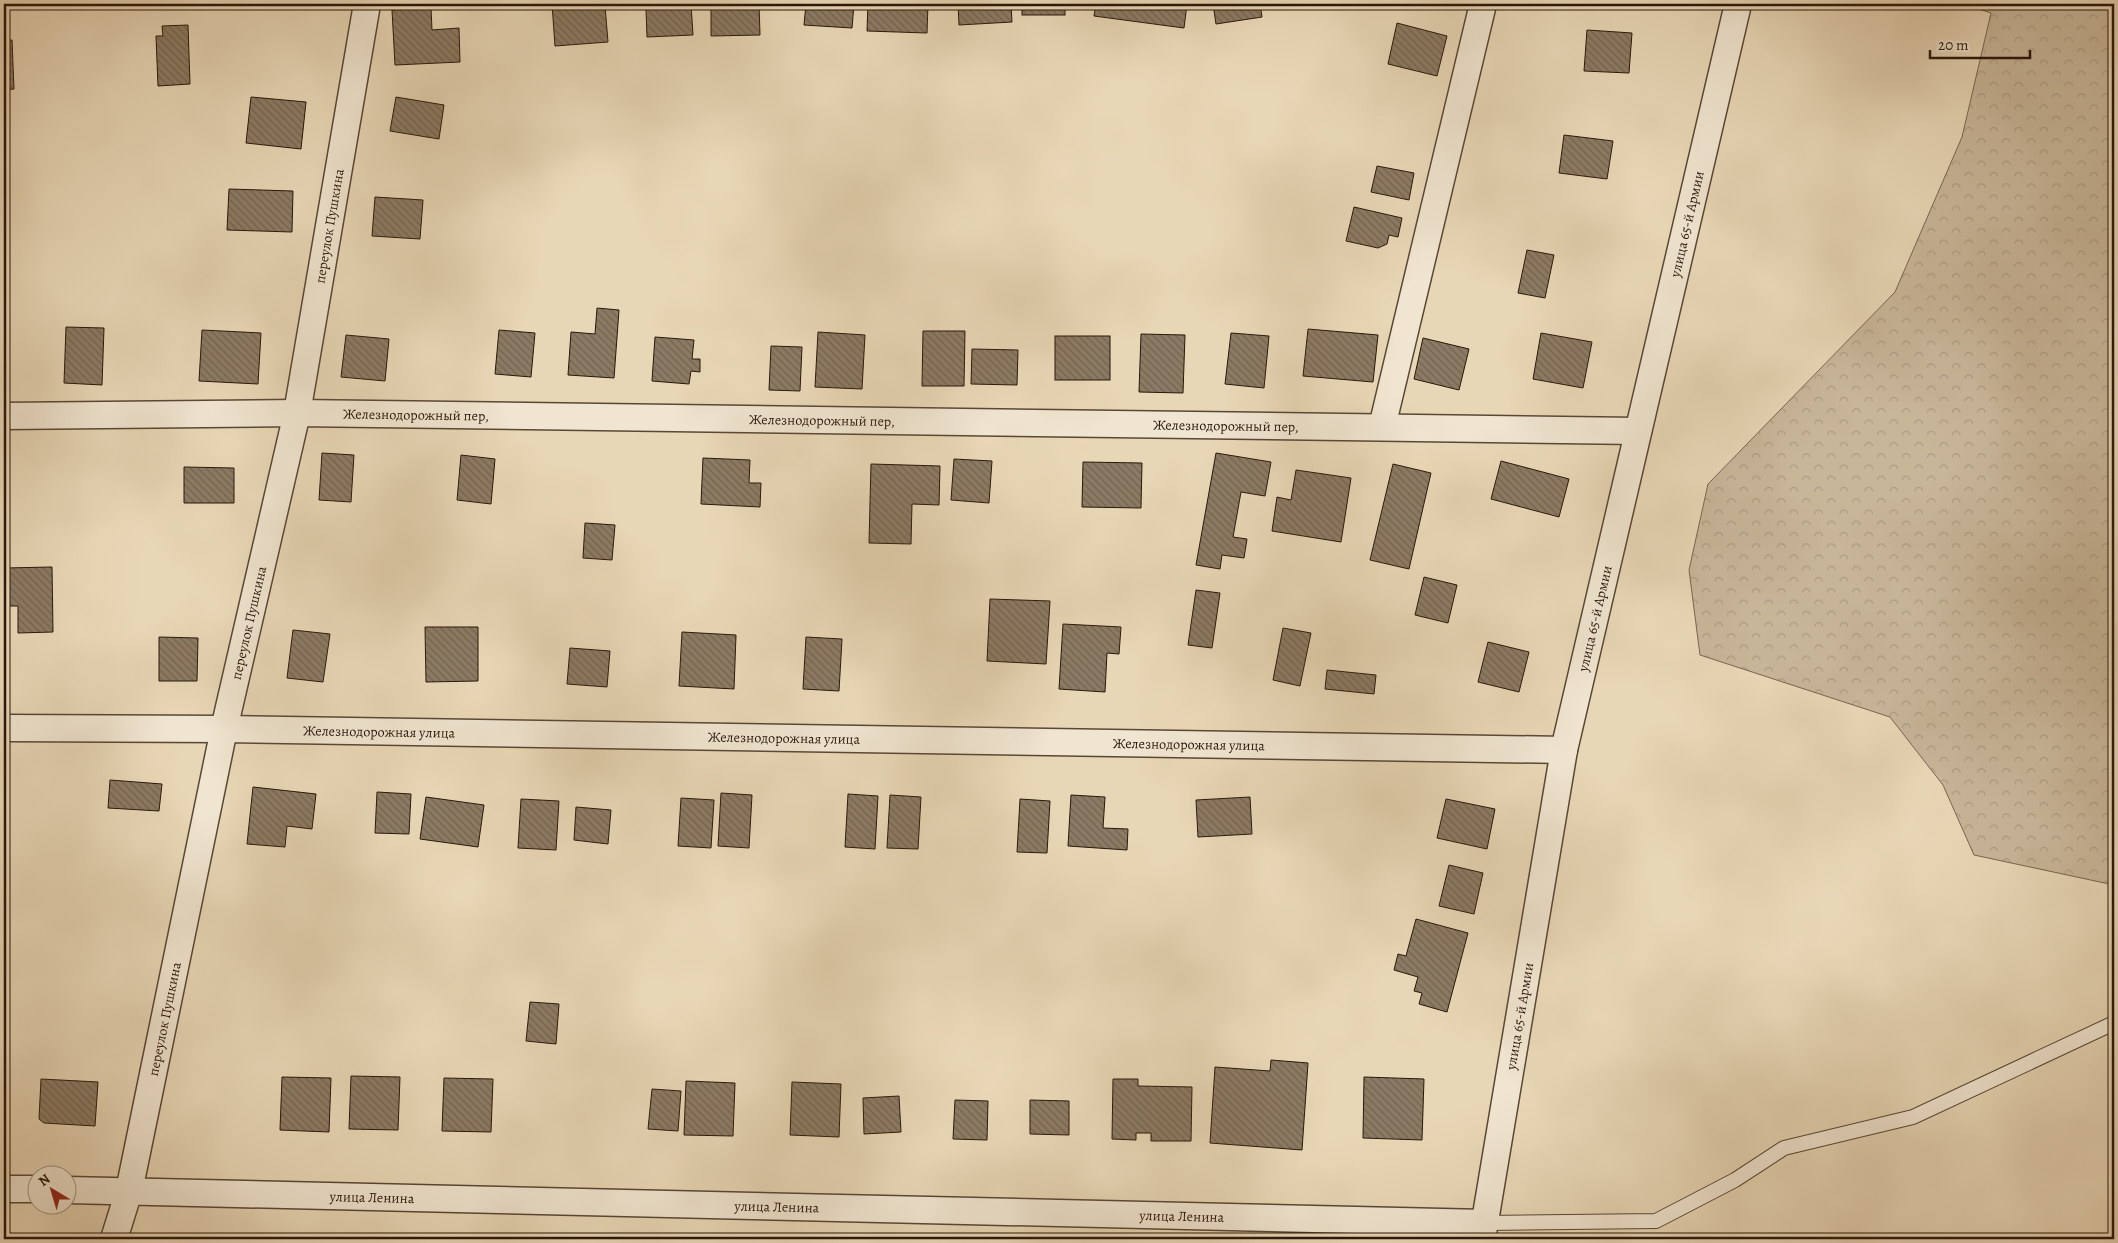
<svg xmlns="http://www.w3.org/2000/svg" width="2118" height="1243" viewBox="0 0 2118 1243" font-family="Alegreya,serif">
<defs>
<pattern id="forest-crowns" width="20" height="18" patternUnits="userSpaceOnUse" patternTransform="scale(1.25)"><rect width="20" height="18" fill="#c8b699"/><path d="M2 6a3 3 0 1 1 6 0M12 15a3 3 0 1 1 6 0" fill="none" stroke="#ac9c82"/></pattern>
<pattern id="building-back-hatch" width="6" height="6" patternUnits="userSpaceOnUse" patternTransform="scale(1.25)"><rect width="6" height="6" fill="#8c7b64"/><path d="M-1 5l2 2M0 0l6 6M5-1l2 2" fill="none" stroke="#726451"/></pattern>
</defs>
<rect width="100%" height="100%" fill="#e8d7b6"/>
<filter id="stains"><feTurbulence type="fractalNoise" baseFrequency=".004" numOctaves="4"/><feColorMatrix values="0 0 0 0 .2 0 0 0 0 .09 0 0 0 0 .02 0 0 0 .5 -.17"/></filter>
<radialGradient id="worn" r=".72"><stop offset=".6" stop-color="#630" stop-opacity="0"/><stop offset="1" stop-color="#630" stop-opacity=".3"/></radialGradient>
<!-- forest -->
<path fill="url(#forest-crowns)" stroke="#786652" d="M1963 4H2114V885L1974 855 1943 785 1890 717 1700 655 1689 570 1708 484 1895 292 1962 137 1991 13Z"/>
<!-- building -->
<g fill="url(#building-back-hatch)" stroke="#29170b">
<path d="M552 4H586V8L605 6 608 42 555 46Z"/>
<path d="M657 4H691L693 35 647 37 646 9H657Z"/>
<path d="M711 4H759L760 35 711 36Z"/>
<path d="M806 4H854L852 28 804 25Z"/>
<path d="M868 4H928L927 33 867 31Z"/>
<path d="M958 4H1011L1012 22 959 25Z"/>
<rect x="1022" y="4" width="43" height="11"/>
<path d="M1096 4H1187L1184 28 1094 16Z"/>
<path d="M1213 4H1260L1262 17 1216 24Z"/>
<path d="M431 8 432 30 459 28 460 62 395 65 392 10Z"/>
<path d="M1397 23 1447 36 1437 76 1388 64Z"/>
<path d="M188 25 190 84 158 86 156 36H163L162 26Z"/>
<path d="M1587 30 1632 33 1629 73 1584 71Z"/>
<path d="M4 40H12L14 89 4 90Z"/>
<path d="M251 97 306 102 301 149 246 143Z"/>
<path d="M396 97 444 105 439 139 390 131Z"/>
<path d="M1564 135 1613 141 1607 179 1559 173Z"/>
<path d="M1377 166 1414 173 1409 200 1371 192Z"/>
<path d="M229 189 293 191 292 232 227 230Z"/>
<path d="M375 197 423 200 420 239 372 236Z"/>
<path d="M1354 207 1402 218 1398 237 1389 235 1387 244 1378 248 1346 241Z"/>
<path d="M1527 250 1554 255 1545 298 1518 293Z"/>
<path d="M597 308 619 310 614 378 568 375 571 332 595 334Z"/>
<path d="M66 327 104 328 102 385 64 383Z"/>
<path d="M1308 329 1378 335 1373 382 1303 376Z"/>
<path d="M202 330 261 333 258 384 199 381Z"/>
<path d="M499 330 535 333 531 377 495 374Z"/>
<path d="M923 331H965L964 386H922Z"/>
<path d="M818 332 865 335 862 389 815 387Z"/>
<path d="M1231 333 1269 336 1264 388 1225 384Z"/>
<path d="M1541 333 1592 342 1583 388 1533 379Z"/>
<path d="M1141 334 1185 335 1183 393 1139 392Z"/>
<path d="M346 335 389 339 385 381 341 377Z"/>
<rect x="1055" y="336" width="55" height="44"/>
<path d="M655 337 694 340 692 359H700V372L691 371 689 384 652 381Z"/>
<path d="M1423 338 1469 349 1459 390 1414 379Z"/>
<path d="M771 346 802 347 800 391 769 390Z"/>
<path d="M972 349 1018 350 1017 385 971 384Z"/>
<path d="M322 453 354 455 351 502 319 500Z"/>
<path d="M1216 453 1271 462 1265 496 1241 492 1233 537 1247 539 1244 558 1222 555 1220 569 1196 565Z"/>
<path d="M461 455 495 459 491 504 457 500Z"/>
<path d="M703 458 750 460 749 483H761L760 507 701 504Z"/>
<path d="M954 459 992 461 989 503 951 500Z"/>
<path d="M1501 461 1569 479 1559 517 1491 499Z"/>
<path d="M1083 462 1142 463 1141 508 1082 507Z"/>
<path d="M871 464 940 466 939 505 912 504 911 544 869 543Z"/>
<path d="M1393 464 1431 473 1409 569 1370 560Z"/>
<path d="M184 467 234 468V503H184Z"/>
<path d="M1296 470 1351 478 1341 542 1272 531 1277 497 1291 500Z"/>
<path d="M585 523 615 525 612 560 583 558Z"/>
<path d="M52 567 53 632 18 633V606H4V568Z"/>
<path d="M1424 577 1457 585 1448 623 1415 615Z"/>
<path d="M1196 590 1220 593 1212 648 1188 645Z"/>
<path d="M990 599 1050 601 1046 664 987 661Z"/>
<path d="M1063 624 1121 627 1119 654 1107 653 1105 692 1059 689Z"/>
<path d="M425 627H478V681L426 682Z"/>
<path d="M1283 628 1311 633 1300 686 1273 680Z"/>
<path d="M293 630 330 634 323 682 287 678Z"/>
<path d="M682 632 736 635 734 689 679 686Z"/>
<path d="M159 637 198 638 197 681H159Z"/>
<path d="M806 637 842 639 839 691 803 689Z"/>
<path d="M1488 642 1529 652 1519 692 1478 682Z"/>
<path d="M570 648 610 651 607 687 567 684Z"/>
<path d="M1327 670 1376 675 1374 694 1325 689Z"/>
<path d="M110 780 162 784 159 811 108 808Z"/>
<path d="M253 787 316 794 312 829 287 826 285 847 247 844Z"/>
<path d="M377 792 411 794 409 834 375 833Z"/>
<path d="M721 793 752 795 749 848 718 846Z"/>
<path d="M848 794 878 796 875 849 845 847Z"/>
<path d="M890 795 921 797 918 849 887 848Z"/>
<path d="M1071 795 1105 797 1103 828 1128 829 1127 850 1068 846Z"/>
<path d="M426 797 484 805 478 847 420 839Z"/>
<path d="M1250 797 1252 834 1198 837 1196 800Z"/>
<path d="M681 798 714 800 711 848 678 846Z"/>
<path d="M521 799 559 801 556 850 518 848Z"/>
<path d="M1020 799 1050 801 1047 853 1017 852Z"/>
<path d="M1446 799 1495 809 1487 849 1437 838Z"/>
<path d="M576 807 611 810 608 844 574 840Z"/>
<path d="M1449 865 1483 873 1474 914 1439 906Z"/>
<path d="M1416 919 1468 933 1447 1012 1419 1004 1422 993 1414 991 1418 977 1394 970 1398 954 1406 956Z"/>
<path d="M530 1002 559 1004 556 1044 526 1041Z"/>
<path d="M1271 1060 1308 1063 1302 1150 1210 1143 1215 1067 1270 1071Z"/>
<path d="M351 1076 400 1077 398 1130 349 1129Z"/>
<path d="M282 1077 331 1078 329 1132 280 1130Z"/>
<path d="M1364 1077 1424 1079 1422 1140 1363 1138Z"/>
<path d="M444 1078 493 1079 491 1132 442 1131Z"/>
<path d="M41 1079 98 1082 95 1126 44 1123 39 1119Z"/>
<path d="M1113 1079H1138V1086L1192 1087 1191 1141H1151V1133H1136V1140L1112 1139Z"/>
<path d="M686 1081 735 1083 733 1136 684 1135Z"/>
<path d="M792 1082 841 1084 839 1137 790 1135Z"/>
<path d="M652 1089 681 1091 678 1131 648 1129Z"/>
<path d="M899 1096 901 1132 864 1134 863 1098Z"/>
<path d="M955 1100 988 1101 987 1140 953 1139Z"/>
<path d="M1030 1100 1069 1101V1135L1030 1134Z"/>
</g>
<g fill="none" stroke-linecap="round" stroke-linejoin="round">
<defs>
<path id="lane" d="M1485 1223 1656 1221 1735 1180 1784 1148 1913 1117 2114 1023"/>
<g id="street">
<path id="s1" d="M4 416 297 413 1638 431"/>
<path d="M1382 427 1483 4"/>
<path id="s2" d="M4 728 224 729 1564 750"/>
<path d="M4 1189H38"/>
<path id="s3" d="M68 1190 1485 1223"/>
<path id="s4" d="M114 1239 129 1191 224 729 297 413 367 4"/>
<path id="s5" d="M1482 1239 1564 750 1738 4"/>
</g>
</defs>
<!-- lane casing -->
<use href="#lane" stroke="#594736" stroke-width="16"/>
<!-- street casing -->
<use href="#street" stroke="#594736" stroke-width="29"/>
<!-- lane -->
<use href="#lane" stroke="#f0e5d0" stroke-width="14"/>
<!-- street -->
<use href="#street" stroke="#f0e5d0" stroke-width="26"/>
</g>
<g text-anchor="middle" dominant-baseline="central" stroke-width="5" stroke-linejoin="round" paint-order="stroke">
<!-- street labels -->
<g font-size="14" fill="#29170b" stroke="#f0e5d0">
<text stroke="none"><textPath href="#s5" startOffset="1036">улица 65-й Армии</textPath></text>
<text stroke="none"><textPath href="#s4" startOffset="1036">переулок Пушкина</textPath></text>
<text stroke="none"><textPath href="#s1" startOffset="412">Железнодорожный пер,</textPath></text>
<text stroke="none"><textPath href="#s1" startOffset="818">Железнодорожный пер,</textPath></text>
<text stroke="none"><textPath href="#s1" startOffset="1222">Железнодорожный пер,</textPath></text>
<text stroke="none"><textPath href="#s5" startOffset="631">улица 65-й Армии</textPath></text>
<text stroke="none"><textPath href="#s4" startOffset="631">переулок Пушкина</textPath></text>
<text stroke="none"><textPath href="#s2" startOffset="375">Железнодорожная улица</textPath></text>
<text stroke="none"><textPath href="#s2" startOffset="780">Железнодорожная улица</textPath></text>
<text stroke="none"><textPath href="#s2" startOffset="1185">Железнодорожная улица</textPath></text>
<text stroke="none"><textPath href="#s5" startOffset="226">улица 65-й Армии</textPath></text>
<text stroke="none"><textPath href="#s4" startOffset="226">переулок Пушкина</textPath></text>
<text stroke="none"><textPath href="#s3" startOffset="304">улица Ленина</textPath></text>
<text stroke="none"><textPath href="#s3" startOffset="709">улица Ленина</textPath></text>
<text stroke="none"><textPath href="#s3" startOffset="1114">улица Ленина</textPath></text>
</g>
</g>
<!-- margin -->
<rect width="2118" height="1243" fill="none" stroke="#e8d7b6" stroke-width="20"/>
<rect x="5" y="5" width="2108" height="1233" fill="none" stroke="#29170b" stroke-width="2.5"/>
<rect x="10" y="10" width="2098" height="1223" fill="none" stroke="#29170b"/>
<!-- north arrow -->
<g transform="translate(52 1190) rotate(322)"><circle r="24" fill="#f0e5d0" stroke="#a09381"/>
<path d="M0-4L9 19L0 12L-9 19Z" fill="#8f2418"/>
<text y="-8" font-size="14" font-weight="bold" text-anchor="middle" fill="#29170b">N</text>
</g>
<!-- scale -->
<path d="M1930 50v8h100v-8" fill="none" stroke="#29170b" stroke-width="2.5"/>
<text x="1938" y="50" font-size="15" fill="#29170b" stroke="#f0e5d0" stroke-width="4" paint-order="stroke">20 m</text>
<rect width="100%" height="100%" filter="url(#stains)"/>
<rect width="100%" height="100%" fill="url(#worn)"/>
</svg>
